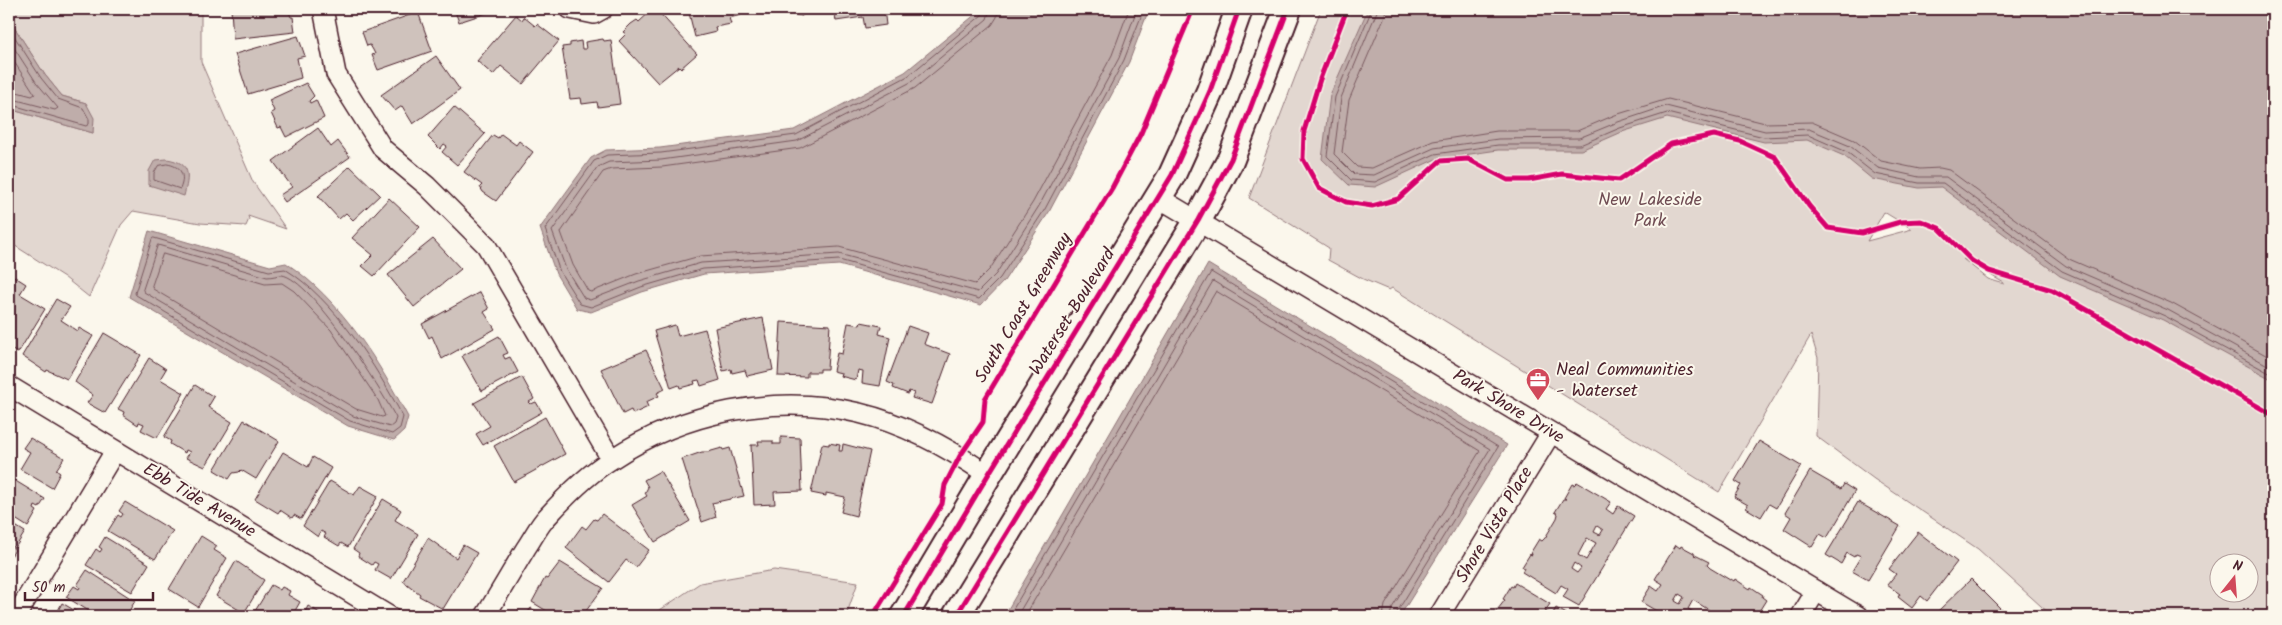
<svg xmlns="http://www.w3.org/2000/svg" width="2282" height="625" viewBox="0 0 2282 625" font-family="Kalam,sans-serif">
<rect width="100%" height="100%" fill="#fbf7ec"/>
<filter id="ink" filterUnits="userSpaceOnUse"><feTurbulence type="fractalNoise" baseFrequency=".02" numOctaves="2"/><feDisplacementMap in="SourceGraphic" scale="10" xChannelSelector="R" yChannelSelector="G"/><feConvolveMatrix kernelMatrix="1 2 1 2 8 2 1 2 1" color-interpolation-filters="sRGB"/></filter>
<g filter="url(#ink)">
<!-- green -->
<g fill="#e2d7d0" stroke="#967b7e" fill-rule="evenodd">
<path d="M9 9H201V62L253 182 286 229 248 216 249 219 246 226 200 223 133 211 121 225 89 297 64 277 9 242V109L93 133 86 103 62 96 45 75 9 19Z"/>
<path d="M1321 9H2273V616H2052L1978 549 1874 479 1816 436 1818 358 1811 335 1719 492 1392 288 1389 290 1363 279 1328 260 1329 248 1249 198ZM1884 212 1912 229 1867 241ZM1963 259 2004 283V284L1988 279ZM2220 562H2250V592H2220Z"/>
<path d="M774 570 858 582 846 616H651L700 583Z"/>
</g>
<!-- water -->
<g fill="#bfadaa" stroke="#907477">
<path d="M982 9H1149L1129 62 1049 212 1004 281 981 305 839 265 704 274 642 292 591 312 577 309 556 274 540 228 591 158 606 150 660 148 794 130 905 72Z"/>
<path d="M1368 9H2273V380L2163 320 2060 276 1941 187 1919 188 1872 179 1844 156 1807 140 1764 142 1667 118 1622 132 1581 150H1498L1436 159 1375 187 1349 185 1322 159 1330 95Z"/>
<path d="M9 19 45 75 62 96 86 103 94 118 93 133 9 109Z"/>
<path d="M167 159C192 163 189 176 184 196L149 185V171L155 160Z"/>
<path d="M149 231 270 266 286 263C340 299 378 360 408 417L404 431 394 440 348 426 129 297Z"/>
<path d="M1208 264 1507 445 1400 616H1004Z"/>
</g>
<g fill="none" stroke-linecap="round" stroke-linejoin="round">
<!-- shore -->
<g stroke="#79585e" stroke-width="1">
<path d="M984 9 982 15 908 76 796 135 661 153 607 155 594 161 545 229 560 272 580 304 591 307 641 287 703 269 839 260 979 299 1000 278 1045 209 1124 60 1144 9"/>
<path d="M990 9 987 19 911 82 797 141 661 160 609 162 598 167 552 231 566 269 584 298 590 300 639 281 701 263 839 254 978 292 996 274 1039 206 1119 58 1137 9"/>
<path d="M998 9 997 17 992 25 915 88 800 148 662 167 611 169 603 172 561 232 573 265 588 291 591 292 636 274 700 256 839 247 975 284 990 269 1033 202 1112 55 1129 9"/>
<path d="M1372 9 1335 97 1327 156 1351 180 1375 182 1435 154 1498 145H1580L1620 128 1667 113 1764 137 1808 135 1847 152 1875 174 1919 183H1943L2062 271 2165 316 2273 375"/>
<path d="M1378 9 1341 98 1334 154 1354 174 1374 175 1434 148 1498 139 1579 138 1618 122 1666 106 1765 131 1809 129 1850 146 1878 168 1919 177H1946L2066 266 2168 310 2273 368"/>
<path d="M1386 9 1384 18 1349 100 1342 152 1357 167 1372 168 1433 141 1497 131H1577L1615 115 1668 99 1765 123 1812 122 1854 140 1881 161 1920 169 1940 168 1949 170 2069 259 2171 303 2273 359"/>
<path d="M9 28 41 78 58 99 83 108 89 119V124L86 126 9 104"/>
<path d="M9 40 36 82 58 108 55 110 9 98"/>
<path d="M9 54 35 94 32 96 9 90"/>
<path d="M167 164C181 166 186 175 180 189L154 180V173L158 166Z"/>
<path d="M154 238 269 271 285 269C334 299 376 366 403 417L400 428 392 434 350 421 136 295 135 293 152 239Z"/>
<path d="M158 245 267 277C272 277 278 275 282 275 311 279 382 391 396 418L394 424 390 427 353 416 144 292 143 290Z"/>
<path d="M163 254 265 284 282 283 294 291 331 330 378 400 385 416 382 417 356 409 153 289 152 286Z"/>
<path d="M1009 616 1211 272 1498 447 1397 612 1396 616"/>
<path d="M1017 616 1213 281 1490 449 1392 608 1390 616"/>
<path d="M1025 616 1216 291 1480 451 1385 605 1383 616"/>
</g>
</g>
<!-- building -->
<g fill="#cfc2bc" stroke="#4a1f2b" fill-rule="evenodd">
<path d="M231 9H288L291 17H293L295 32 233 39Z"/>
<path d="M454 9H499L459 22Z"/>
<path d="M653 9H656L697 54 681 68 679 66 658 83 619 41 626 34 623 32 631 24 637 20 639 22Z"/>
<path d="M688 9H739L741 15 729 18 731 24 715 27 716 32 695 37Z"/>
<path d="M768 9H804L802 16Z"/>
<path d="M834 9H884L886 25 865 28 863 17 836 21Z"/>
<path d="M418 12 432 51 378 70 372 55 375 54 373 50 370 45 367 46 362 32Z"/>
<path d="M516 15 522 20 524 17 535 26 537 24 559 41 523 84 501 66 493 75 477 61Z"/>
<path d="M298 36 305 56 297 58 301 78 248 94 235 54Z"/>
<path d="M603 39 604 41 611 40 620 104 598 107 597 102 582 104 581 98 570 99 562 47 570 46V43L581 41 582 49H586L585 42Z"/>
<path d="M436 56 460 90 413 124 402 106 395 111 381 95Z"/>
<path d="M306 83 314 96 309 101 310 103 316 100 324 118 286 137 281 127 278 128 271 113 274 111 269 100Z"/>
<path d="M454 107 485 134 457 165 442 152 447 146 444 144 440 149 428 137Z"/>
<path d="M318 128 331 147 338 141 350 157 285 202 280 195 292 187 273 161Z"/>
<path d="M501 134 516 145 519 141 533 152 496 201 483 192 480 187 482 185 464 172 493 135 498 138Z"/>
<path d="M350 166 380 195 353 220 346 213 339 219 318 196Z"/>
<path d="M389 198 420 227 374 276 362 266 373 255 352 238Z"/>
<path d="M433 239 461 269 414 307 388 275Z"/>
<path d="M9 273 26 284 20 294 45 309 18 353 10 349 9 350Z"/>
<path d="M480 292 489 309 484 312 495 329 442 359 432 336 429 338 422 324Z"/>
<path d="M56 299 70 307 61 320 78 331 79 328 93 336 67 379 47 370 46 372 22 356Z"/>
<path d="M763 318 773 370 747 376 745 370 732 373 731 369 723 371 715 328Z"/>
<path d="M781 322 830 325 827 369H820V372H807V377L778 376Z"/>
<path d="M861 322 881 326 879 334 890 337 880 386 862 383 863 371 858 370 856 380 840 376 841 373 833 371 837 353 842 354 848 323 860 325Z"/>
<path d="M675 325 678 336 705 329 720 380 701 386 699 380 694 381 695 384 680 388 679 385 671 388 654 331Z"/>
<path d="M908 326 928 333 924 344 950 354 932 404 912 398 914 393 909 391 908 394 893 388 894 385 887 382Z"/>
<path d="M104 333 141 355 105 413 87 403 93 395 75 382Z"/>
<path d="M499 336 508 353 503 355 505 359 510 357 518 372 482 391 462 356Z"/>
<path d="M646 350 665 389 657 393 659 396 646 402 648 407 633 414 631 410 623 414 601 369Z"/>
<path d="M149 358 166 369 160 379 184 393 157 438 141 430 144 424 139 422 138 425 123 415 124 412 118 409Z"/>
<path d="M522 377 534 399 529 402 531 404 536 402 542 412 483 445 476 434 490 426 474 403Z"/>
<path d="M195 385 214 397 208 407 232 422 205 467 186 458 190 452 186 450 185 453 170 444 171 441 164 437Z"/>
<path d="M545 417 565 454 514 482 494 446Z"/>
<path d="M244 420 279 441 256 479 241 470 239 472 233 473 229 479 214 470Z"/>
<path d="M781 437 800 438 802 491 774 492 775 504 754 505 751 445H759L758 441H773V444H781Z"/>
<path d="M30 438 64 458 56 470 60 473 52 488 20 469 30 452 23 448Z"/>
<path d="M1759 441 1801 466 1776 508 1769 504 1761 517 1746 508 1748 505 1734 497 1741 485 1735 481Z"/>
<path d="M829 443 840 445 839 451H842L843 444 870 451 856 516 841 512 845 497 826 493V496L811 493 822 444 829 445Z"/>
<path d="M722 448 723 450 730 448 744 496 712 503 716 517 702 522 682 459 702 452H708Z"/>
<path d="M283 452 308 467 313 457 331 468 301 519 294 515 292 518 280 510 278 513 255 499Z"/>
<path d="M660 471 690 521 655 542 632 505 647 496 645 493 648 487 644 480Z"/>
<path d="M1810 471 1841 489 1844 484 1855 491 1827 538 1820 534 1812 547 1784 529 1791 517 1785 513Z"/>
<path d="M9 477 45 499 39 508 35 506 34 509 37 511 28 527 9 515Z"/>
<path d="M330 481 354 495 360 486 378 496 348 547 341 543 339 546 324 537 326 534 321 531 318 537 303 526Z"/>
<path d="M1577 482 1611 502 1606 509 1613 514 1618 506 1634 516 1579 606 1563 597 1568 589 1561 585 1556 593 1522 572 1524 568 1522 567 1530 554 1532 555 1531 552 1539 539 1542 541 1545 538 1557 518 1558 514 1555 512 1563 499H1566L1564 498 1572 484 1574 485ZM1597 526 1603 530 1600 535 1594 532ZM1587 538 1596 543 1586 560 1578 555ZM1574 563 1581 568 1577 573 1571 569Z"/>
<path d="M383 499 401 510 395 520 418 534 391 579 375 570 378 564 374 562 372 565 358 556 359 553 353 549Z"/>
<path d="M125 502 173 531 155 559 108 531 118 515 121 517 123 514 119 511Z"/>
<path d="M1858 502 1900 526 1868 580 1852 571 1861 556 1856 554 1854 557 1847 553 1841 564 1826 555Z"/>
<path d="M602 514 649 550 636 567 626 560 609 582 566 548 582 526 586 529 594 519 597 520Z"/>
<path d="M9 522 25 532 15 548 12 546 15 550 9 559Z"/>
<path d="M1918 532 1957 562 1927 601 1921 596 1912 608 1898 597 1900 594 1887 585 1896 574 1889 569Z"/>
<path d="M201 536 217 546 214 550 227 558 198 607 169 589Z"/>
<path d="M105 537 149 564 132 592 86 565 96 549 100 552 102 549 99 547Z"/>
<path d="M428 538 456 558 463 545 477 553 443 609 419 596 420 594 403 581Z"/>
<path d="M1676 545 1680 548 1681 546 1694 553 1695 556V555L1709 562 1707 565 1710 568 1730 580 1731 579 1734 581 1735 579 1750 589 1751 587 1763 595 1762 597 1766 600 1756 616H1706L1709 610 1693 600 1688 609 1701 616H1665L1641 602 1651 586 1658 591 1663 584 1655 579ZM1679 594 1684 597 1680 604 1675 601Z"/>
<path d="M236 561 264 580 244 613 216 596Z"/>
<path d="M560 562 603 588 583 615 586 616H555L532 602 545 578 547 579Z"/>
<path d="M87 570 135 601 126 616H97L66 597 74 586 79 589 80 587 77 585Z"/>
<path d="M1971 579 2006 614 2004 616H1941L1937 612Z"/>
<path d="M1515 583 1550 604 1545 611 1552 615 1556 608 1570 616H1496L1494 614 1505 600 1503 599 1511 586 1513 587Z"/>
<path d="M271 585 280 590 282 587 290 591 288 595 300 602 292 616H252Z"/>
<path d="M62 603 84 616H55Z"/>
<path d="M308 606 315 610 324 616H303Z"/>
<path d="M531 608 544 616H525Z"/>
</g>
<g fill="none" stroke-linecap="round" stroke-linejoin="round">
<defs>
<g id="street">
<path d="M323 9 336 74 383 149 427 186 486 245 611 459"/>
<path d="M570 9 594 14 603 9"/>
<path d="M1159 198 1858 616"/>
<path d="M9 386 389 616"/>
<path d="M16 616 115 451"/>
<path d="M485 616C499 594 512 571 526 548 533 538 539 525 547 517 566 496 588 474 612 459 683 412 775 393 859 413 905 424 949 448 988 475"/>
<path d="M1439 616 1551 433"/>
<path d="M1801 616 1816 591"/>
</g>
<g id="secondary">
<path d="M904 616 988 475 1172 175 1210 91 1239 9"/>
<path d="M956 616 1198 220 1231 159 1288 9"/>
</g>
</defs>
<!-- street casing -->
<use href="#street" stroke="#4a1f2b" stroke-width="22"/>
<!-- secondary casing -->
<use href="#secondary" stroke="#4a1f2b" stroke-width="30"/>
<!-- street -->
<use href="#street" stroke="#fbf7ec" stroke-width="19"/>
<!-- secondary -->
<use href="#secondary" stroke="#fbf7ec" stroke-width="26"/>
<defs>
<g id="cycleway">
<path d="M1347 9 1320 79 1304 131 1303 159 1319 188 1346 202 1372 206 1398 199 1440 161 1468 159 1508 180H1529L1562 174 1619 180 1671 144 1714 135 1740 141 1775 157 1809 206 1828 228 1862 233 1900 222 1921 221 1939 228 1972 261 1989 271 2052 290 2273 415"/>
<path d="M873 616 942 504 945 485 960 456 983 422 985 399 1112 188 1141 133 1193 9"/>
<path d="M904 616 988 475 1172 175 1210 91 1239 9"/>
<path d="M956 616 1198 220 1231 159 1288 9"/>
</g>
</defs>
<!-- cycleway casing -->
<use href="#cycleway" stroke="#fbf7ec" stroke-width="8"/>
<!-- cycleway -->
<use href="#cycleway" stroke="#d6006c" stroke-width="5"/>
</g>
</g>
<!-- icons -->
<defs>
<symbol id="office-pin" viewBox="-11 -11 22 30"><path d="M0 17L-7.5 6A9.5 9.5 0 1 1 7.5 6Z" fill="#d1495b" stroke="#fbf7ec"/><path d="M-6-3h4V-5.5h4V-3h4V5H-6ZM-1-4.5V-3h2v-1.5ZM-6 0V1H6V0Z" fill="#fff"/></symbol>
</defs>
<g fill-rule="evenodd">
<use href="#office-pin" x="1524" y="366" width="28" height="38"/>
</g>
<g text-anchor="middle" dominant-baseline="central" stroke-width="4" stroke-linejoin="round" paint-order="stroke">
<!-- park labels -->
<g font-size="18" fill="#704d54" stroke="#fbf7ec">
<text x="1650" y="200">New Lakeside<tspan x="1650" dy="21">Park</tspan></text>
</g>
<!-- street labels -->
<g font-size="18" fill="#4a1f2b" stroke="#fbf7ec">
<text transform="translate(1024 308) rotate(-59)">South Coast Greenway</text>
<text transform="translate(1073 312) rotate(-58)">Waterset Boulevard</text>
<text transform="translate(1508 407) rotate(31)">Park Shore Drive</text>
<text transform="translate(199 501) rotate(31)">Ebb Tide Avenue</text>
<text transform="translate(1495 525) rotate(-59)">Shore Vista Place</text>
</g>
<!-- poi labels -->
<g font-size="18" fill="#4a1f2b" stroke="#fbf7ec" text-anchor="start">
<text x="1556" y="370">Neal Communities<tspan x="1556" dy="21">- Waterset</tspan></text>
</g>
</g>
<!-- margin -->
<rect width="2282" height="625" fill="none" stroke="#fbf7ec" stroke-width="30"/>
<rect x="15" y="15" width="2252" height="595" fill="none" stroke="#4a1f2b" stroke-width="2" filter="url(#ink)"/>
<!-- north arrow -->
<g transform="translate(2234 578) rotate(17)"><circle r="24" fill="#fbf7ec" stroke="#b4a19f"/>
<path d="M0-4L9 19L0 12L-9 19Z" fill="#d1495b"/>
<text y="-8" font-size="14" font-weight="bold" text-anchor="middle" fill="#4a1f2b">N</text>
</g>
<!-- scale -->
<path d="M25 592v8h128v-8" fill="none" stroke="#4a1f2b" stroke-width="2.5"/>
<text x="32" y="592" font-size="15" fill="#4a1f2b" stroke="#fbf7ec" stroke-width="4" paint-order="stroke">50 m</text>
</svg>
